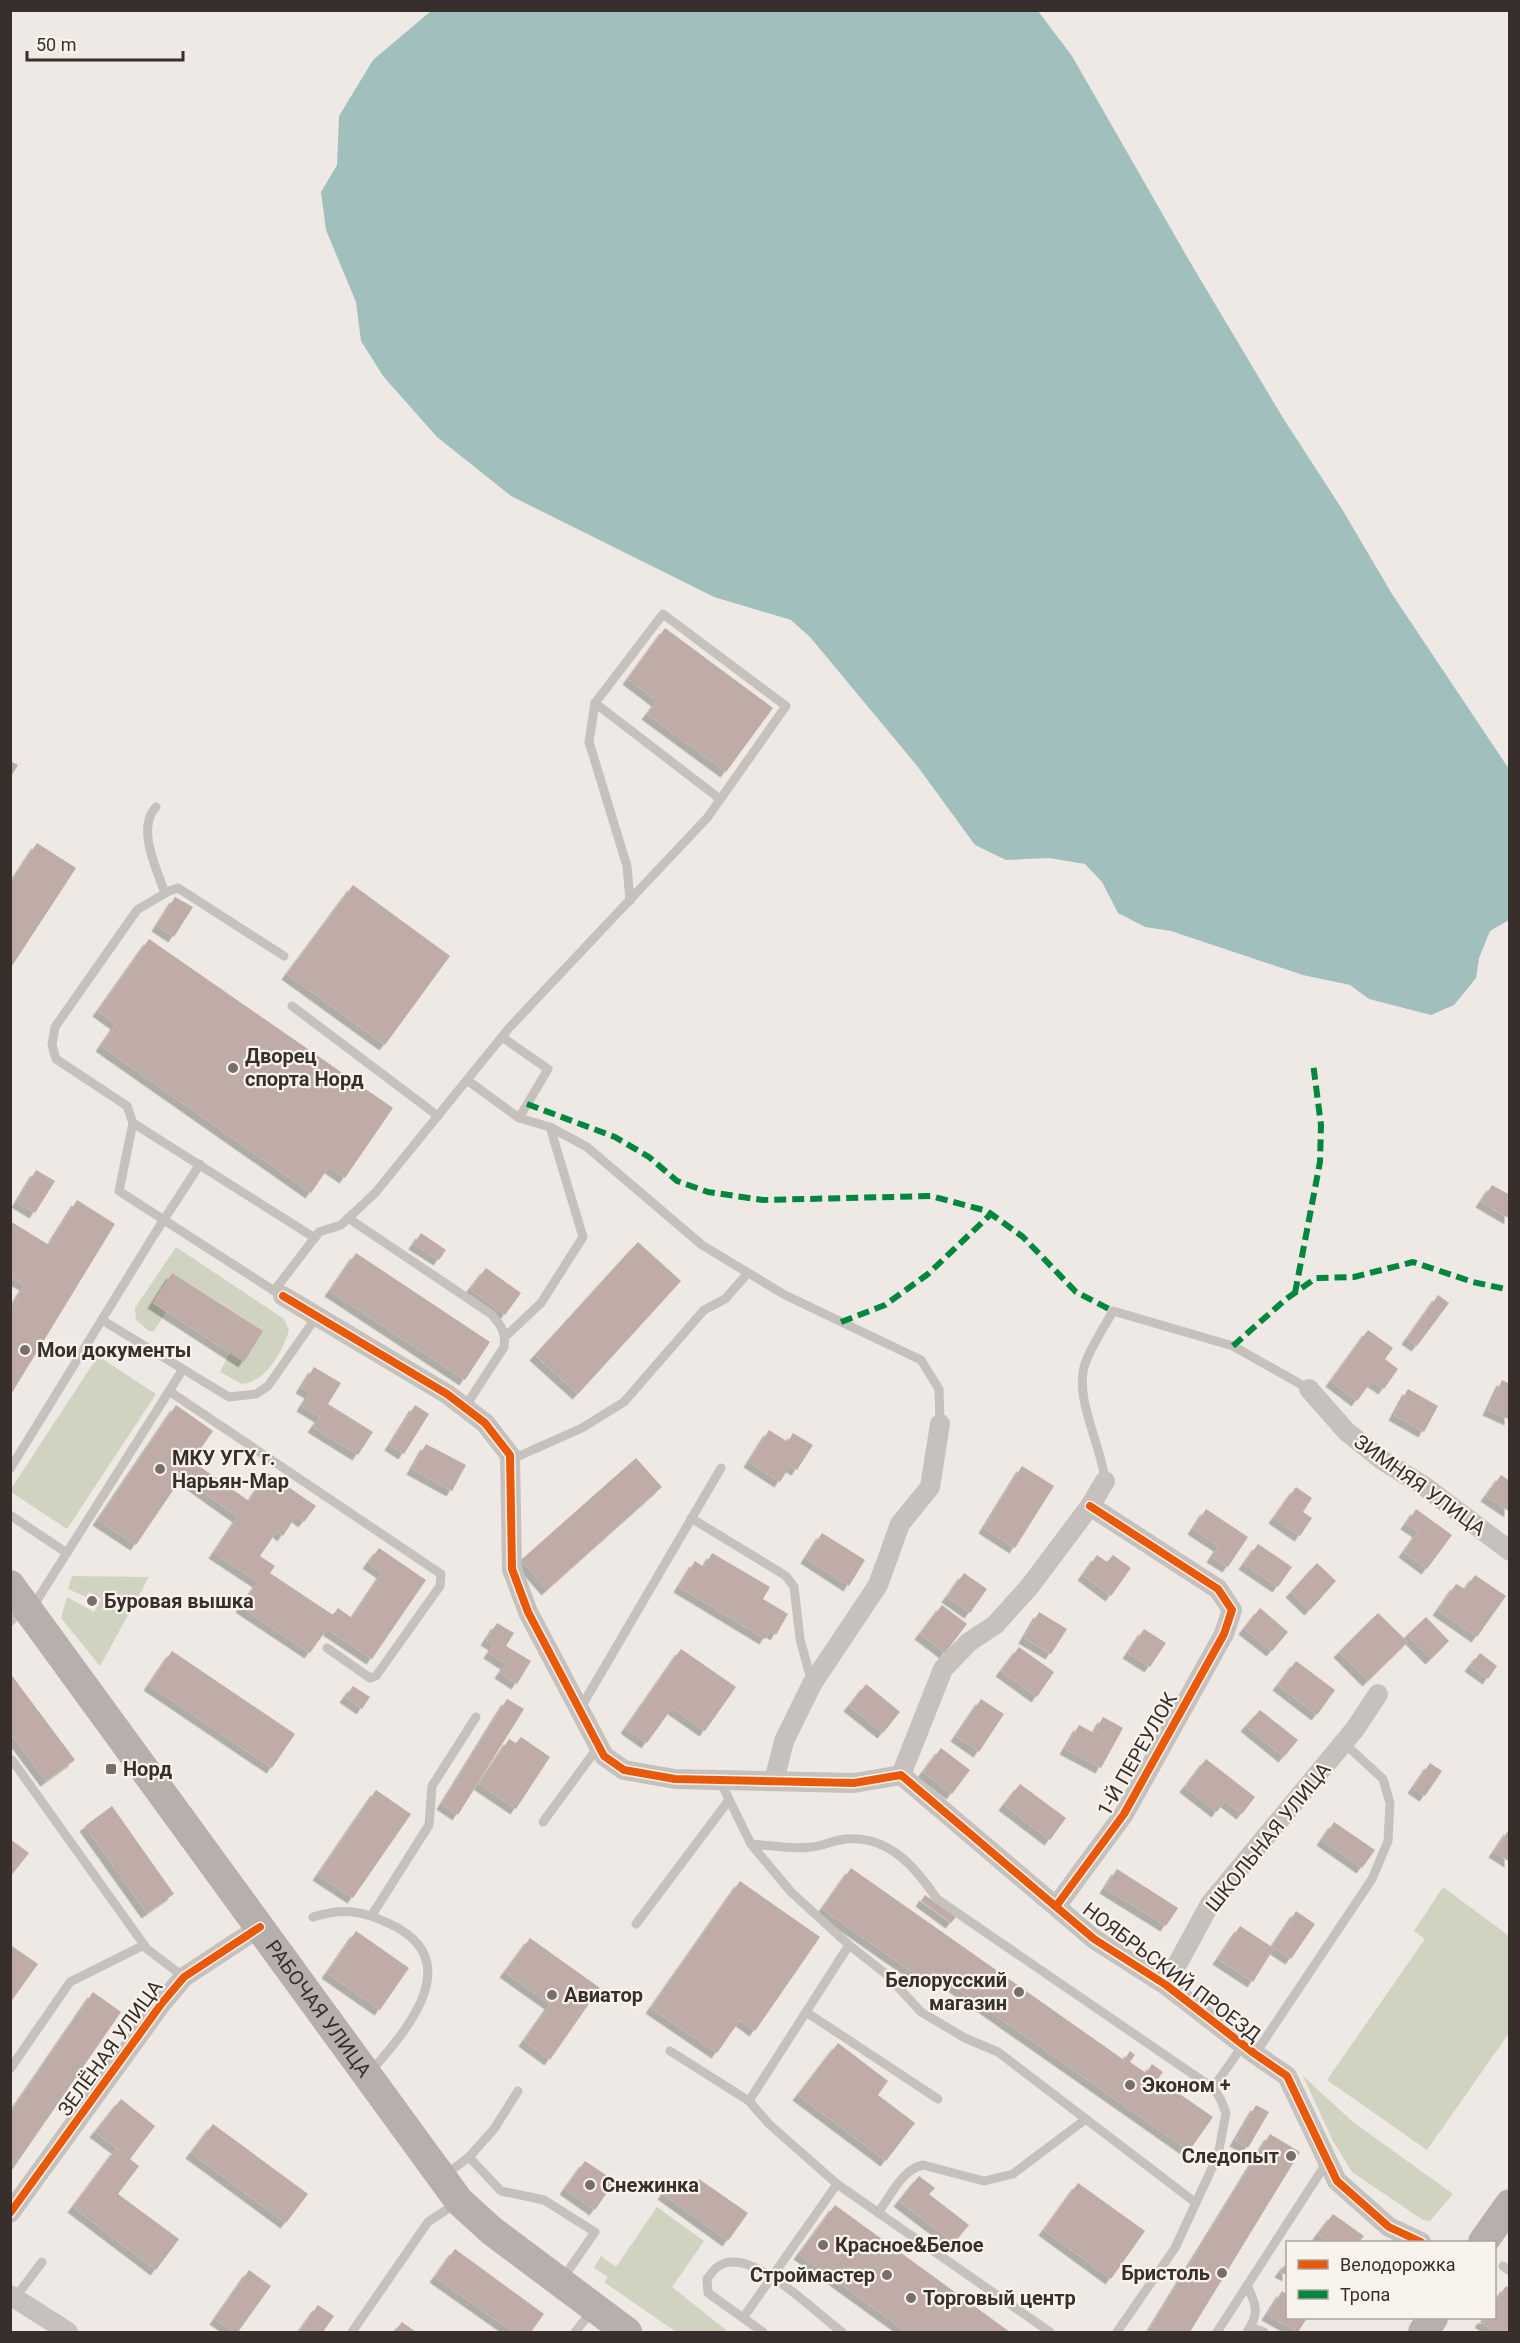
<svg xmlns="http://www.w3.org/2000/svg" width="1520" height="2343" viewBox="0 0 1520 2343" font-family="Roboto,sans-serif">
<defs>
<filter id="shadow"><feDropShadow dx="-5.5" dy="5.5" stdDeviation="0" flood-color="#0004"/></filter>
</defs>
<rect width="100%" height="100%" fill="#eee9e4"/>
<!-- green -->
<g fill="#d0d3bf">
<path d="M176 1247 284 1319 289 1330C283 1351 266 1382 242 1384L220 1372 230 1353 244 1361 263 1331 172 1273 153 1303 166 1312 154 1331H149L136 1320 135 1308Z"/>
<path d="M98 1356 156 1394 67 1529 11 1492V1489Z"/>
<path d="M72 1576 149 1577 100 1666 61 1618 67 1597 94 1612 101 1599 89 1592 86 1597 68 1589Z"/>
<path d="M1443 1887 1509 1936V2033L1427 2150 1327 2080 1425 1939 1414 1931Z"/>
<path d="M1303 2076 1353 2122 1453 2194 1430 2221 1423 2220 1352 2172 1333 2141Z"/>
<path d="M657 2207 704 2241 672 2287 726 2330 725 2332H676L604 2282 608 2277 594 2268 601 2256 616 2267Z"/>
</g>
<!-- water -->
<path fill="#a1c0bd" d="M431 11H1038L1072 56 1190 262 1283 418 1342 509 1392 594 1509 769V920L1490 931 1479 958 1476 978 1454 1005 1431 1015 1369 999 1350 985 1303 975 1171 931 1145 927 1118 913 1102 882 1085 864 1049 858 1006 860 975 845 918 767 810 637 791 620 714 597 511 496 437 437 383 376 361 341 356 302 326 230 321 192 337 165 339 116 373 60Z"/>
<!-- building -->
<g fill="#c0aca7" filter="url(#shadow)">
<path d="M665 628 773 708 726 772 647 714 657 701 628 679Z"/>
<path d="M10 761 18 765 10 778Z"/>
<path d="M37 843 76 868 10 969V884Z"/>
<path d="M353 885 450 956 385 1045 287 974Z"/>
<path d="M175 897 193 907 174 937 157 926Z"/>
<path d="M149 939 393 1108 345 1178 329 1167 311 1193 101 1046 116 1024 98 1011Z"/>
<path d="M36 1170 55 1181 35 1213 17 1202Z"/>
<path d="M1492 1185 1510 1195V1219L1481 1202Z"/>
<path d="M77 1200 115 1224 10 1396V1309L25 1285 10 1277V1221L49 1245Z"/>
<path d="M421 1233 446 1250 439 1260 414 1244Z"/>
<path d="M638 1242 681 1281 578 1394 535 1355Z"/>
<path d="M356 1253 490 1342 465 1380 330 1291Z"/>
<path d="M486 1268 521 1293 505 1315 470 1289Z"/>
<path d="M172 1273 263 1331 244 1362 153 1303Z"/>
<path d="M1438 1295 1449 1303 1417 1346 1407 1339Z"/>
<path d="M1368 1330 1393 1348 1385 1359 1398 1369 1384 1389 1372 1381 1357 1401 1331 1381Z"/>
<path d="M314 1367 341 1383 328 1404 373 1432 358 1455 313 1427 320 1417 302 1406 310 1393 301 1388Z"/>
<path d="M1502 1380 1510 1384V1420L1488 1410Z"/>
<path d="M1408 1389 1438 1406 1424 1432 1394 1415Z"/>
<path d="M176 1405 213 1431 192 1461 249 1501 268 1473 316 1506 304 1522 296 1516 283 1536 277 1531 260 1556 275 1566 270 1573 333 1615 338 1608 352 1618 382 1573 368 1563 379 1548 426 1580 372 1659 327 1629 310 1653 241 1607 258 1582 214 1553 238 1517 182 1477 136 1545 98 1520Z"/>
<path d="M415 1405 429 1414 404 1454 390 1445Z"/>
<path d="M769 1430 788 1442 793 1433 813 1445 797 1470 790 1466 780 1482 749 1462Z"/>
<path d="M426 1444 466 1465 452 1491 412 1469Z"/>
<path d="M636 1458 662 1487 547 1590 521 1560Z"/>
<path d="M1022 1466 1054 1486 1015 1548 984 1528Z"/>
<path d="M1501 1475 1510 1481V1512L1486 1496Z"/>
<path d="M1296 1487 1312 1498 1303 1512 1312 1518 1300 1536 1274 1518Z"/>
<path d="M1206 1509 1248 1537 1228 1567 1212 1557 1219 1546 1193 1529Z"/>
<path d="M1416 1509 1452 1535 1427 1569 1404 1552 1418 1532 1406 1524Z"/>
<path d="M822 1533 865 1560 849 1586 806 1558Z"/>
<path d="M1258 1544 1292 1567 1278 1587 1244 1564Z"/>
<path d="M712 1553 770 1587 763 1599 788 1614 776 1635 770 1631 765 1639 679 1587 695 1561 704 1567Z"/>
<path d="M1097 1555 1107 1562 1113 1555 1131 1568 1111 1596 1083 1575Z"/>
<path d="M1317 1563 1336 1581 1310 1610 1291 1592Z"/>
<path d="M964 1573 987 1589 970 1613 947 1597Z"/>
<path d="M1475 1575 1506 1596 1477 1637 1438 1610 1456 1584 1465 1589Z"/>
<path d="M942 1605 967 1624 945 1653 920 1634Z"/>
<path d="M1260 1608 1288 1632 1272 1651 1244 1629Z"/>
<path d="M1039 1612 1067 1629 1051 1654 1024 1638Z"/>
<path d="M1378 1613 1408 1642 1368 1681 1339 1652Z"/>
<path d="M1426 1617 1449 1641 1431 1659 1407 1635Z"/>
<path d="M497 1623 514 1633 506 1646 531 1661 517 1684 500 1673 506 1664 489 1653 494 1645 486 1640Z"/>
<path d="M1144 1629 1166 1643 1150 1667 1128 1653Z"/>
<path d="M1019 1647 1054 1672 1037 1697 1001 1671Z"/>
<path d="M681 1649 736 1687 705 1731 672 1708 647 1743 626 1728Z"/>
<path d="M172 1651 295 1734 272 1768 149 1685Z"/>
<path d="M1480 1653 1497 1666 1488 1679 1470 1666Z"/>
<path d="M1296 1661 1335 1690 1317 1715 1278 1685Z"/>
<path d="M10 1673 75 1760 46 1781 10 1733Z"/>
<path d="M866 1684 900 1712 883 1733 849 1706Z"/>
<path d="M353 1686 370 1697 362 1709 345 1697Z"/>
<path d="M507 1699 524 1709 458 1815 442 1804Z"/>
<path d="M981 1699 1004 1714 979 1752 956 1736Z"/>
<path d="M1260 1710 1298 1740 1284 1757 1246 1726Z"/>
<path d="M1103 1717 1123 1728 1101 1768 1065 1749 1079 1725 1094 1733Z"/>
<path d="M521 1737 550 1757 516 1809 479 1784 509 1739 516 1743Z"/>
<path d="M941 1748 970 1770 952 1794 923 1772Z"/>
<path d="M1206 1759 1255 1797 1242 1814 1225 1801 1217 1812 1185 1787Z"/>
<path d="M1430 1763 1442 1771 1425 1796 1413 1788Z"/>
<path d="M1020 1784 1066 1818 1050 1840 1004 1805Z"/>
<path d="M376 1790 411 1814 353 1898 318 1875Z"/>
<path d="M112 1806 174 1894 147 1913 85 1826Z"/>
<path d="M1334 1822 1375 1850 1362 1868 1322 1840Z"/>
<path d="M1510 1828V1862L1494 1852Z"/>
<path d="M10 1839 29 1853 10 1877Z"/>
<path d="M851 1868 1124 2060 1130 2051 1135 2055 1130 2062 1146 2073 1152 2064 1163 2072 1158 2079 1213 2117 1189 2151 932 1971 925 1981 822 1909Z"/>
<path d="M1117 1869 1178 1908 1166 1926 1105 1888Z"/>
<path d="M740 1881 820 1937 755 2031 740 2020 717 2053 651 2008Z"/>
<path d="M925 1895 956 1917 951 1923 921 1901Z"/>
<path d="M1296 1911 1315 1924 1291 1959 1274 1948 1253 1982 1218 1959 1240 1926 1272 1947Z"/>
<path d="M356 1931 409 1968 380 2010 327 1973Z"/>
<path d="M530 1938 600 1988 550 2060 524 2041 550 2004 505 1972Z"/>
<path d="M12 1946 38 1964 10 2003V1949Z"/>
<path d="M93 1992 121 2012 10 2173V2113Z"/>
<path d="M838 2043 888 2081 878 2095 915 2123 886 2161 798 2095Z"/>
<path d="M121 2099 155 2126 130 2159 139 2166 118 2194 179 2239 156 2270 73 2207 116 2149 126 2155 95 2132Z"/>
<path d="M1256 2105 1269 2112 1248 2148 1235 2141Z"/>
<path d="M213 2124 308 2194 286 2223 191 2153Z"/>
<path d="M1270 2134 1300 2152 1190 2332H1148Z"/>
<path d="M585 2161 615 2181 595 2210 565 2189Z"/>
<path d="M919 2176 935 2188 929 2194 969 2225 954 2243 899 2201Z"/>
<path d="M674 2179 691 2190 699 2179 748 2213 728 2241 663 2194Z"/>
<path d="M1078 2183 1145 2231 1111 2279 1044 2230Z"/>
<path d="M835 2205 1010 2332H903L904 2330 799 2254Z"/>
<path d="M1333 2214 1364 2236 1359 2242H1323L1325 2240 1318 2234Z"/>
<path d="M455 2249 544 2314 531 2332H513L435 2277Z"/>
<path d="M1288 2261V2276L1280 2272Z"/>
<path d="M249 2270 271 2286 238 2332H234L215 2319Z"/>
<path d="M1506 2286 1510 2288V2332H1495L1480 2322 1483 2318H1494V2302Z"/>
<path d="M1282 2291 1288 2295V2318H1307L1298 2332 1267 2315Z"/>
<path d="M318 2305 334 2316 323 2332H299Z"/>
<path d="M402 2322 416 2332H394Z"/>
</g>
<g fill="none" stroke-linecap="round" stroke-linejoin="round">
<!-- lane -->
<g stroke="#c7c1bd" stroke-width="9">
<path d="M595 703 589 742 627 866 630 901"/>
<path d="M156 807C136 828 157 870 165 893"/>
<path d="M292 1006 438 1116"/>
<path d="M467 1080 519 1118 548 1069 502 1037"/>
<path d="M519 1118 550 1127 587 1147 702 1245 785 1295 921 1360 939 1389 940 1424"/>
<path d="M133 1123 315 1238"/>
<path d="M348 1218 491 1314C501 1325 506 1332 504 1347L465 1407"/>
<path d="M274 1291 319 1232 341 1225 376 1192 509 1028 707 818 786 706 663 614 595 703 720 799"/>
<path d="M279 1294 119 1191 133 1123 127 1106 56 1059 52 1045 55 1027 137 910 169 891 178 888 284 956"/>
<path d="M102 1320 229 1397 256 1394 268 1386 317 1316"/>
<path d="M506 1336 541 1303 583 1237 550 1127"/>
<path d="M169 1391 441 1574 440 1586 376 1676 370 1678 327 1648"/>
<path d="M510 1460 582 1428 624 1402 704 1310 725 1299 748 1273"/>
<path d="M10 1469 154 1235 200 1164"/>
<path d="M1105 1481C1102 1445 1072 1396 1086 1361 1093 1344 1104 1327 1113 1311L1233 1346 1309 1389"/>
<path d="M10 1515 67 1553"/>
<path d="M691 1518 786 1576 794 1587 800 1639 812 1683"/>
<path d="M32 1608 183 1369"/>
<path d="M10 1622 22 1609"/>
<path d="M580 1709 721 1468"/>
<path d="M12 1760 147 1949 184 1977"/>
<path d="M720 1781 751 1844 791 1892 849 1945"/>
<path d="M543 1822 598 1747"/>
<path d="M751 1844C770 1845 792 1850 811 1847 823 1846 834 1840 846 1839 889 1835 916 1868 937 1899L1213 2088"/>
<path d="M372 1915 429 1825 432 1786 476 1717"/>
<path d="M313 1917C343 1908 360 1910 388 1923 468 1959 409 2028 371 2071"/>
<path d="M636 1924 729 1800"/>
<path d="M806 2012 938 2099"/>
<path d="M670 2051 749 2101 769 2124 837 2184 743 2318"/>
<path d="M1255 2054 1372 1879 1388 1841 1390 1803 1383 1779 1344 1743"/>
<path d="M10 2069 70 1982 144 1945"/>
<path d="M749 2101 849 1945 886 1974 921 2012 965 2038 998 2052 1196 2203"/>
<path d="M469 2157 494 2129 518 2091"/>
<path d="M445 2175 469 2157 501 2191 544 2200 595 2232 563 2278"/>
<path d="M837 2184 1050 2332"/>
<path d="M878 2213C890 2197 902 2169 923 2165L984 2181 1013 2174 1086 2119"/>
<path d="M1503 2266 1510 2271"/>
<path d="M1247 2285C1254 2301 1260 2311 1250 2327"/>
<path d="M15 2298 42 2262"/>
<path d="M352 2332 428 2222 455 2204"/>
<path d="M575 2332 592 2311"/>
<path d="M763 2332 708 2293 707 2279C714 2269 720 2262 733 2262 765 2261 816 2313 842 2332"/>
<path d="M1117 2332 1175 2248 1218 2155 1226 2113 1220 2098 1213 2088 1243 2045"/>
<path d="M1217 2332 1327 2162"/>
<path d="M1247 2332 1250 2327 1264 2332"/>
</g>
<!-- street -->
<g stroke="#c7c1bd" stroke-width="20">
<path d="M283 1296 447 1394 485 1423 510 1455 512 1569 528 1612 604 1756 624 1770 675 1779 854 1783 901 1775 1094 1939 1166 1985 1255 2054 1287 2076 1337 2181 1389 2227 1421 2242"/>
<path d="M1309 1389 1346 1431 1382 1460 1424 1486 1510 1551"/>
<path d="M901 1775 943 1669 969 1642 995 1625 1030 1586 1090 1506 1105 1481"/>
<path d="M774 1781 784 1741 812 1684 878 1585 900 1524 930 1487 940 1424"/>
<path d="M1057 1905 1124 1814 1224 1634 1232 1610 1218 1589 1090 1506"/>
<path d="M1166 1985 1210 1904 1355 1729 1378 1694"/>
<path d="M10 2213 162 2003 184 1977 260 1927"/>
<path d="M10 2295 68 2332"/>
</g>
<!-- primary -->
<g stroke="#b6afac" stroke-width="30">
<path id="s1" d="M10 1585 459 2201 492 2231 627 2332"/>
<path d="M1483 2242 1510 2204"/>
<path d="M1423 2332 1433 2318"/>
</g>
<!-- quiet -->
<g stroke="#00873e" stroke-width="6" stroke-dasharray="12 6" stroke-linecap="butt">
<path d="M527 1104 615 1137 649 1157 677 1181 708 1192 763 1200 931 1196 987 1211 1023 1237 1076 1292 1113 1311"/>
<path d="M1295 1293 1320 1162 1321 1125 1313 1063"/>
<path d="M841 1322 885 1305 928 1274 991 1214"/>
<path d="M1233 1346 1286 1299 1316 1278 1354 1277 1413 1262 1473 1282 1510 1290"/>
</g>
<defs>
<g id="cycleway">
<path d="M283 1296 447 1394 485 1423 510 1455 512 1569 528 1612 604 1756 624 1770 675 1779 854 1783 901 1775 1094 1939 1166 1985 1255 2054 1287 2076 1337 2181 1389 2227 1421 2242"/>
<path d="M1057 1905 1124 1814 1224 1634 1232 1610 1218 1589 1090 1506"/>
<path d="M10 2213 162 2003 184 1977 260 1927"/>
</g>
</defs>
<!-- cycleway casing -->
<use href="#cycleway" stroke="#f9f3ed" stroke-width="11"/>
<!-- cycleway -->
<use href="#cycleway" stroke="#e8590c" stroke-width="8"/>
</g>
<!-- markers -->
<g fill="#786f6c" stroke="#f9f3ed" stroke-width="2">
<circle cx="233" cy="1068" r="6"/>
<circle cx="25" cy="1350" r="6"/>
<circle cx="160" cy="1469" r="6"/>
<circle cx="92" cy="1601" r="6"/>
<rect x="105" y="1763" width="12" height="12" rx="3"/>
<circle cx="1019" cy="1992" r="6"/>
<circle cx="552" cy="1995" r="6"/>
<circle cx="1130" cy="2085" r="6"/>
<circle cx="1291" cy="2156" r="6"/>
<circle cx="590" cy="2185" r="6"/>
<circle cx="823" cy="2245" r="6"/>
<circle cx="1222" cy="2273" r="6"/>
<circle cx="887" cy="2275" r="6"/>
<circle cx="911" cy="2298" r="6"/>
</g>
<g text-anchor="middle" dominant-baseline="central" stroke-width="4.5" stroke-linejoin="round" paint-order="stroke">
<!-- poi labels -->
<g font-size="20" font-weight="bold" fill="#382e2b" stroke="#f9f3ed" text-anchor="start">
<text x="245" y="1056">Дворец<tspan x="245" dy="23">спорта Норд</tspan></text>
<text x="37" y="1350">Мои документы</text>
<text x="172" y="1458">МКУ УГХ г.<tspan x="172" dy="23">Нарьян-Мар</tspan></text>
<text x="104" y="1601">Буровая вышка</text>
<text x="123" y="1769">Норд</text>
<text x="1007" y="1980" text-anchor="end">Белорусский<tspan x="1007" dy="23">магазин</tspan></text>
<text x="564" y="1995">Авиатор</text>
<text x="1142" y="2085">Эконом +</text>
<text x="1279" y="2156" text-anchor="end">Следопыт</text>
<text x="602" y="2185">Снежинка</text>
<text x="835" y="2245">Красное&amp;Белое</text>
<text x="1210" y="2273" text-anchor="end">Бристоль</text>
<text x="875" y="2275" text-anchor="end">Строймастер</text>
<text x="923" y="2298">Торговый центр</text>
</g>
<!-- street labels -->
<g font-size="20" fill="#382e2b" stroke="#f9f3ed">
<text transform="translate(1420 1485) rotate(36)">ЗИМНЯЯ УЛИЦА</text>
<text transform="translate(1137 1754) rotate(-60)">1-Й ПЕРЕУЛОК</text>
<text transform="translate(1268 1837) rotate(-51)">ШКОЛЬНАЯ УЛИЦА</text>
<text transform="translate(1172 1972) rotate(37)">НОЯБРЬСКИЙ ПРОЕЗД</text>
<text stroke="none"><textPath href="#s1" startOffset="524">РАБОЧАЯ УЛИЦА</textPath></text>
<text transform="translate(110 2048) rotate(-54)">ЗЕЛЁНАЯ УЛИЦА</text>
</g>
</g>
<!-- border -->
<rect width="1520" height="2343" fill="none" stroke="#382e2b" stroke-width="24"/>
<!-- legend -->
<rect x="1286" y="2241" width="210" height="78" fill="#f9f3ed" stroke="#aca49f" stroke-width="1.5"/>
<rect x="1298" y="2260" width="30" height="9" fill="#e8590c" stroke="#aca49f" stroke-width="1.5"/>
<text x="1340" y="2271" font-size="18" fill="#382e2b">Велодорожка</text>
<rect x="1298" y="2290" width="30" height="9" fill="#00873e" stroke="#aca49f" stroke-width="1.5"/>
<text x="1340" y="2301" font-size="18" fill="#382e2b">Тропа</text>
<!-- scale -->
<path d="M27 51v9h156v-9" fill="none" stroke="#382e2b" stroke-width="3"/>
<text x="36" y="51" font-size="18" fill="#382e2b" stroke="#f9f3ed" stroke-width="4.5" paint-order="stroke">50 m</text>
</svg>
